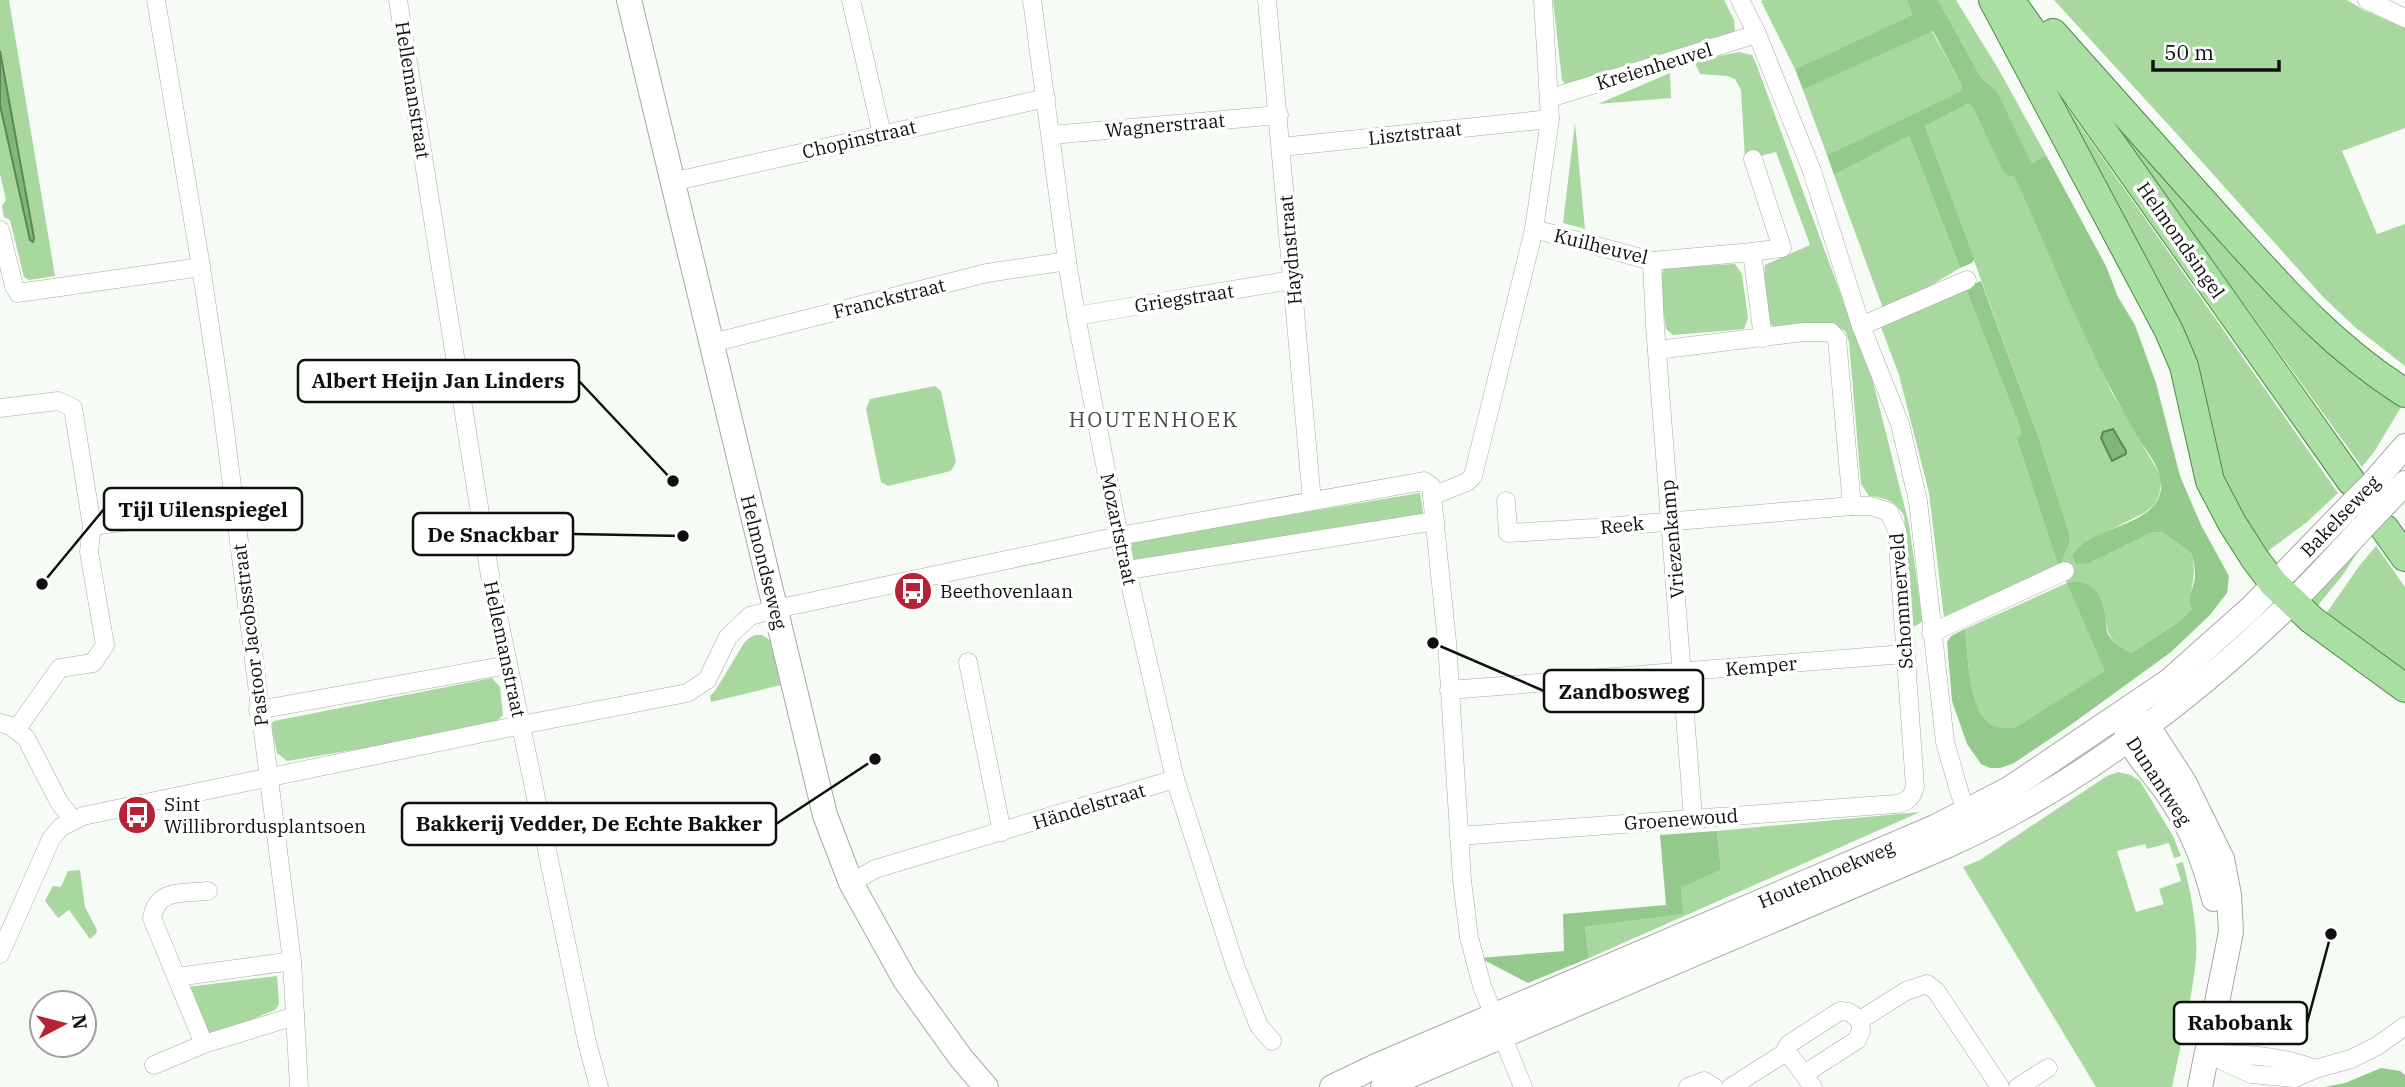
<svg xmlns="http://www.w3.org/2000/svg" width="2405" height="1087" viewBox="0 0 2405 1087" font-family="'IBM Plex Serif',serif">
<rect width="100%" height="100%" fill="#f6fbf6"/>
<!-- green -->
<g fill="#a8d8a0">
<path d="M0 0H9L55 276 29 280 24 277 10 220 4 217 2 206 6 200 0 174Z"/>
<path d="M1553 0H1724L1734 20 1735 32 1566 85 1562 80Z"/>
<path d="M1764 0H1907L1912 15 1795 69 1761 1Z"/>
<path d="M1938 0H1956L1999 70 2046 155 2032 163 1997 91 1982 79Z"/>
<path d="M2054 0H2347L2362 9 2405 28V128L2342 151 2377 234 2405 224V366L2356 328 2325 299 2176 133Z"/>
<path d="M1932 31 1962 86 1961 91 1827 155 1803 90Z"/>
<path d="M2019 39 2338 493 2307 522 2264 554 2256 545Z"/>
<path d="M1739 52 1752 55 1757 66 1873 382 1909 524 1922 617V622L1915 626 1912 625 1904 516C1894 500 1887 498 1869 496L1861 484 1849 342 1845 331 1832 324 1776 330C1763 320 1763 280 1765 265L1810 245 1776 152 1745 160 1741 90 1735 79 1727 76 1700 74 1694 61Z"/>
<path d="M1670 73 1671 98 1598 104Z"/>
<path d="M1968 104 1972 106 2003 172 2008 176 2014 175 2112 393 2162 478 2159 496 2154 505 2144 513 2090 540 2074 552 2090 563 2151 533 2162 532 2191 553C2199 577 2187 591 2192 609L2180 621 2131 653C2110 642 2107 635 2104 611L2068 584 2106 671 2014 728C2006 728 1994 728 1988 722 1968 704 1968 654 1965 629L2067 583 2060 568 1950 619 1944 617 1929 493 1899 375 1881 327 1965 287 2021 430V436L2035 428 1925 126Z"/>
<path d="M2101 106 2403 404 2374 452 2362 467Z"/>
<path d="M1575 123 1585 229 1563 223Z"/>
<path d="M1909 136 1960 268 1895 307 1884 311 1834 175Z"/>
<path d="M1735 264 1742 274 1748 318 1744 329 1673 335 1666 329C1664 311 1657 286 1664 268Z"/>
<path d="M935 386 941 391 956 462 951 471 888 486 881 482 866 409 870 399Z"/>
<path d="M1420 493 1424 518 1130 566 1126 542Z"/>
<path d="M2363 544 2342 576 2315 609 2311 601Z"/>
<path d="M2376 546 2405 587V676L2323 618 2360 565Z"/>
<path d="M755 635H762L771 641 781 685 711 702 710 696 715 691 744 643 749 638Z"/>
<path d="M492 678 500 687 503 715 491 727 287 761 277 753 271 724 274 721Z"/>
<path d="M2118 772 2131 775 2140 781 2173 836 2181 856 2174 858 2169 843 2147 849 2145 844 2117 851 2136 912 2164 904 2159 889 2181 881 2176 864 2183 862C2191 893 2198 927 2196 959 2192 1000 2180 1047 2172 1087H2096L1963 867 1980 860 2107 776Z"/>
<path d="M1920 812 1589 958 1585 927 1682 914 1681 888 1721 870 1717 831Z"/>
<path d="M80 870 85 907 97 930 96 934 90 939 69 910 58 918 45 901 53 886 61 887 68 871Z"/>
<path d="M277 976 279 1004 275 1010 208 1037 188 987Z"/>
</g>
<!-- forest -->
<g fill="#94c98c">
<path d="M1907 0H1938L1982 79 1997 91 2032 163 2046 155 2106 266 2118 297 2135 325 2156 383 2180 476 2201 525 2229 576 2227 593 2210 615 2171 652 2072 724 2014 763 2000 768H1990L1981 764 1967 744 1952 701 1947 642 1951 636 1965 629C1968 654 1968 704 1988 722 1994 728 2006 728 2014 728L2105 671 2067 583C2090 578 2101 591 2105 614 2106 621 2105 629 2109 636 2114 644 2124 649 2131 653L2180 621 2192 609C2186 599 2194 588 2195 576 2195 568 2194 561 2191 553L2162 532 2151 533 2090 563 2076 564 2072 556C2089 527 2146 528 2159 497 2168 475 2148 454 2137 436 2088 354 2054 262 2014 176H2008L2003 172 1972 106 1968 104 1925 126 1974 259 1972 263 1960 268 1909 136 1834 175 1827 155 1961 91 1962 86 1933 31 1803 90 1795 69 1912 15Z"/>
<path d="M1981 281 2035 428 2069 534V543L2059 567 2017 438 2021 436V430L1965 287Z"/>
<path d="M1717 831 1721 870 1681 888 1683 914 1585 927 1589 958 1528 983 1480 958 1564 951 1563 914 1666 905 1660 835Z"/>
<path d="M2381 1068 2400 1071 2405 1075V1087H2324L2345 1083Z"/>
</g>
<!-- water -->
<g fill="#81b679" stroke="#5e8459" stroke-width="2">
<path d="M0 51 34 238 33 242 30 240 0 105Z"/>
<path d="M2113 429 2126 451V454L2112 461 2101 438 2103 432Z"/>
</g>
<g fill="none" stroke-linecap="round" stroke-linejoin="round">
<defs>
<g id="street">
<path d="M156 0 201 267 221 399 292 961 299 1087"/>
<path d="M398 0 491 582 587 1042 599 1087"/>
<path d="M851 0 882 134"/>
<path d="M1032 0 1067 261 1076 316 1119 536 1175 779 1236 968 1259 1026 1272 1041"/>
<path d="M1267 0 1312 501"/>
<path d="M1740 0 1757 34 1812 171 1861 326 1900 424 1918 501 1945 742 1960 794 1971 820"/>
<path d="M2367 0 2405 18"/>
<path d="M1550 98 1757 34"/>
<path d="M1051 135 1279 115"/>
<path d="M1281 147 1550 119"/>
<path d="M1753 159 1782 248 1752 252 1763 338"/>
<path d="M672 182 1046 98"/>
<path d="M1534 229 1652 261 1752 252"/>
<path d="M0 230 14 286 18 293 201 267"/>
<path d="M1652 261 1655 326 1693 818"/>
<path d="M1076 316 1292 280"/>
<path d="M1861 326 1967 280"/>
<path d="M712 343 987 273 1067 261"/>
<path d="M0 408 58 401 73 408 92 526 89 552 105 645 93 663 60 668 16 730"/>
<path d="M1432 496 1467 482 1473 476 1534 229 1550 119 1543 0"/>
<path d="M1506 501 1508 533 1594 528 1852 506"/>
<path d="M92 526 234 507"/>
<path d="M1128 570 1435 521"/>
<path d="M1931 633 2065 571"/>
<path d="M968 662 1002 832"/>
<path d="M1449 690 1904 654"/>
<path d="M258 710 508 665"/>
<path d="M0 723 11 726 26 738 59 802 73 820"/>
<path d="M1459 836 1896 804C1907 802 1912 798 1915 787L1897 530 1889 512 1871 506H1852L1837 339 1831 332H1804L1657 350"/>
<path d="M851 883 875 869 1175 779"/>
<path d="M0 954 51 839 61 827 83 816 521 725 687 693 707 680 728 637 750 616 776 609 1119 536 1424 481 1431 486 1432 496 1447 642 1462 880 1469 937 1482 986 1523 1087"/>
<path d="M177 977 292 961"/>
<path d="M1860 1020 1906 991 1927 984 1936 991 2000 1087"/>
<path d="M204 1044 152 918C157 888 183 894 208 891"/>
<path d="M1783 1054 1791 1057 1813 1087"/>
<path d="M2208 1054 2251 1074 2295 1078 2315 1069 2351 1059 2377 1046 2405 1026"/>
<path d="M2212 1054C2247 1054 2282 1056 2315 1069"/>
<path d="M154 1065 204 1044 295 1016"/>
<path d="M1688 1087 1704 1081 1714 1087"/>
<path d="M1731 1087 1783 1054 1789 1044 1840 1011 1849 1012 1860 1020 1861 1031 1857 1040 1804 1074"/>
<path d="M2018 1087 2048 1068"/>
</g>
<g id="secondary">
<path d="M629 0 825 815 851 883 905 980 961 1058 986 1087"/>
<path d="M2372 484 2405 446"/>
<path d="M2386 503 2405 483"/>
<path d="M2133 718 2147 725 2184 782 2222 859 2229 895 2231 932 2200 1087"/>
<path d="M2125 725C2129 751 2154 772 2168 794 2191 827 2204 860 2214 899"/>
<path d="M1332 1087 1376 1066 1935 827 2009 789 2169 681 2251 608 2350 506"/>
<path d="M1383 1087 1944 847C2068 792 2193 699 2291 603 2316 579 2340 552 2364 526"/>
</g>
<g id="primary">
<path d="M1993 0 2169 331 2184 366 2210 481 2232 523 2255 559 2274 584 2312 620 2405 688"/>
<path d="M2010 0 2351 481"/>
<path d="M2053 33C2107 94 2162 155 2216 216 2276 282 2328 344 2405 393"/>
<path d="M2385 529 2405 557"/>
</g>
</defs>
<!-- street casing -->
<use href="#street" stroke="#a6aaa5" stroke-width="19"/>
<!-- secondary casing -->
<use href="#secondary" stroke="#a6aaa5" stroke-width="26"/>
<!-- primary casing -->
<use href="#primary" stroke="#4e8847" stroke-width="30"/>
<!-- street -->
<use href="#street" stroke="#fff" stroke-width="18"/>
<!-- secondary -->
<use href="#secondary" stroke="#fff" stroke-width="24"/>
<!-- primary -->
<use href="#primary" stroke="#aadfa3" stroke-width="28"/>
<defs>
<g id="secondary-bridge">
<path d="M2350 506 2372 484"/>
<path d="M2364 526 2386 503"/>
</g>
</defs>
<!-- secondary-bridge casing -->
<use href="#secondary-bridge" stroke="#a6aaa5" stroke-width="26" stroke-linecap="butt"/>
<!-- secondary-bridge -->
<use href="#secondary-bridge" stroke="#fff" stroke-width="24"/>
</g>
<!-- icons -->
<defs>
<symbol id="bus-disc" viewBox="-11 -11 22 22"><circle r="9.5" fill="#b52334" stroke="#fff"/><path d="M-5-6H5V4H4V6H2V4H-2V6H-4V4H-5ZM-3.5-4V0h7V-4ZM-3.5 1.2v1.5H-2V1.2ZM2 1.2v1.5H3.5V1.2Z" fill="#fff"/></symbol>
</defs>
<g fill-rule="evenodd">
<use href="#bus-disc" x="891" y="569" width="44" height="44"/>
<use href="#bus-disc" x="115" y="793" width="44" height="44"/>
</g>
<g text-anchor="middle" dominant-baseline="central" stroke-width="7" stroke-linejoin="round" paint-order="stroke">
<!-- street labels -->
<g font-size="19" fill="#0e100e" stroke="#fff">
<text transform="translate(1654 66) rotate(-17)">Kreienheuvel</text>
<text transform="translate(413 90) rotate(81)">Hellemanstraat</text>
<text transform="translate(1165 125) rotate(-5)">Wagnerstraat</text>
<text transform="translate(1415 133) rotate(-6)">Lisztstraat</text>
<text transform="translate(859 139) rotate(-13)">Chopinstraat</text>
<text transform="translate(2181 240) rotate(55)">Helmondsingel</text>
<text transform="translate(1601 246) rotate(14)">Kuilheuvel</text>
<text transform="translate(1290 250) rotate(-95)">Haydnstraat</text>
<text transform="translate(889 298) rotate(-14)">Franckstraat</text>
<text transform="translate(1184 298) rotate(-9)">Griegstraat</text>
<text transform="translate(2340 516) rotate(-46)">Bakelseweg</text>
<text transform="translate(1622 525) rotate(-6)">Reek</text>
<text transform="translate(1119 529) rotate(78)">Mozartstraat</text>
<text transform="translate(1672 539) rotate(-95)">Vriezenkamp</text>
<text transform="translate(764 562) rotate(76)">Helmondseweg</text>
<text transform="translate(1901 601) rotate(-94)">Schommerveld</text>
<text transform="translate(250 635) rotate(-97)">Pastoor Jacobsstraat</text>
<text transform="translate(505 649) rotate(78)">Hellemanstraat</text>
<text transform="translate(1761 666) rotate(-5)">Kemper</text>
<text transform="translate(2159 781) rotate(57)">Dunantweg</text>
<text transform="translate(1089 806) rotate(-17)">Händelstraat</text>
<text transform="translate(1681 819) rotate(-4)">Groenewoud</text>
<text transform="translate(1826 874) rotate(-23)">Houtenhoekweg</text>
</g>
<!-- poi labels -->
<g font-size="19" fill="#0e100e" stroke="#fff" text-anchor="start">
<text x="940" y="591">Beethovenlaan</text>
<text x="164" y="804">Sint<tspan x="164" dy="22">Willibrordusplantsoen</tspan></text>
</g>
<!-- neighbourhood labels -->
<g font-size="21" letter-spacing="2" fill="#464a46" stroke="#fff">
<text x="1154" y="419">HOUTENHOEK</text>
</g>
</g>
<!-- callouts -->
<path fill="none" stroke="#0e100e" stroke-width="2.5" d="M673 481L579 381M42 584L104 509M683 536L573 534M1433 643L1544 691M875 759L776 824M2331 934L2307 1023"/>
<g fill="#0e100e" stroke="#fff" stroke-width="2.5">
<circle cx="673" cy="481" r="7"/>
<circle cx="42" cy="584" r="7"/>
<circle cx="683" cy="536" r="7"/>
<circle cx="1433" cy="643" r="7"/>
<circle cx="875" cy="759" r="7"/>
<circle cx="2331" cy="934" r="7"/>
</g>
<g fill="#fff" stroke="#0e100e" stroke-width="2.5">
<rect x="298" y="360" width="281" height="42" rx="7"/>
<rect x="104" y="488" width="198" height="42" rx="7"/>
<rect x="413" y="513" width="160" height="42" rx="7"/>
<rect x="1544" y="670" width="159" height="42" rx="7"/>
<rect x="402" y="803" width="374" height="42" rx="7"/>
<rect x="2174" y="1002" width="133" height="42" rx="7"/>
</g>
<g font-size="21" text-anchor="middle" font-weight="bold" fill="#0e100e">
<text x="438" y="388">Albert Heijn Jan Linders</text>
<text x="203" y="517">Tijl Uilenspiegel</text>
<text x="493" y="542">De Snackbar</text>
<text x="1624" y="699">Zandbosweg</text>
<text x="589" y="831">Bakkerij Vedder, De Echte Bakker</text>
<text x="2240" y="1030">Rabobank</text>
</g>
<!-- north arrow -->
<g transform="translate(63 1024) rotate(83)"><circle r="33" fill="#ffffff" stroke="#9f9f9f" stroke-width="2"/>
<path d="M0-5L12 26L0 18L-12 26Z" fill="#b52334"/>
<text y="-10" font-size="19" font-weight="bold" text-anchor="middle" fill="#0e100e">N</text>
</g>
<!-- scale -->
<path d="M2153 60v10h126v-10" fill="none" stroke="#0e100e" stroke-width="3.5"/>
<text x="2164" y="60" font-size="21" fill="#0e100e" stroke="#ffffff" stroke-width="5" paint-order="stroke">50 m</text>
</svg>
